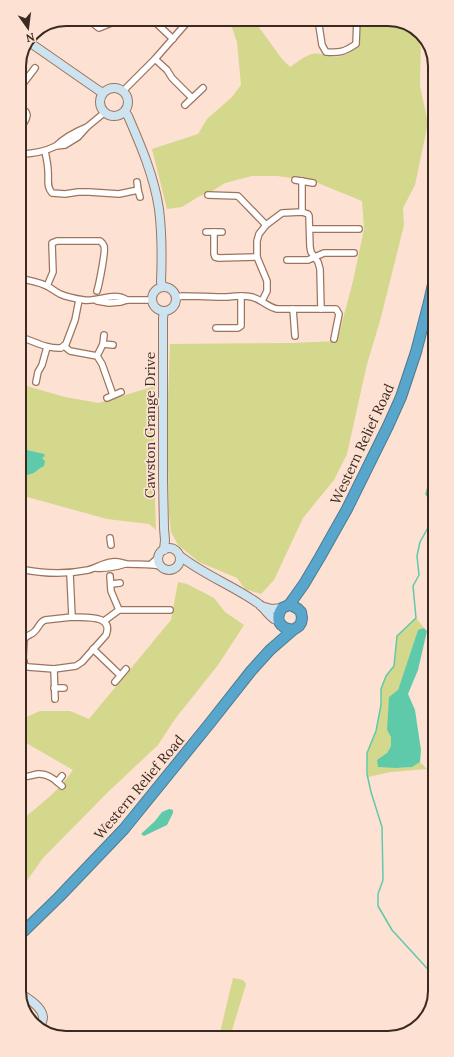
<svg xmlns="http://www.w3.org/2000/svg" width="454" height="1057" viewBox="0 0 454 1057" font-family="Lora,serif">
<rect width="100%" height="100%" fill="#fde1d2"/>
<!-- green -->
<g fill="#d4d88d">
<path d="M229 19H253L282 59 290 67C296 63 306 55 312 54 316 53 321 54 325 55 340 59 346 56 357 47L360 30V19H391L417 29 421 35 420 86 428 123 415 185 403 208 404 225 380 321 367 364 347 454 334 480 303 518 274 580 261 594 245 589 237 578 199 562 178 545 171 532 169 514 168 465V398L170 344 291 343 337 341 353 281 364 229 362 201 313 181 277 176H252L225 183 214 190 198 197 182 207 167 209 152 149 198 134 207 119 232 97 241 85 237 42Z"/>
<path d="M20 384 65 397 99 403 155 386 154 465 156 530 149 524 107 519 20 495Z"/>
<path d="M178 582 187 584 214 598 225 612 244 625 218 665 175 719 158 745 108 792 43 858 21 889V821C39 805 59 791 73 770L21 740V717L22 719 40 711H70L89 719 171 620Z"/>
<path d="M416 618 424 628 418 631 398 690 391 737V746L387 753 397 768 411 767 420 762 427 769 391 772 368 777 367 753 376 731 381 705V689L386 676 394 666 397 636Z"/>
<path d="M233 978 243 980 246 984 230 1037H219Z"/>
</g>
<!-- water -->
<g fill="#5fcaaa">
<path d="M27 450 44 454 45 456 42 458 45 461 44 466C40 468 38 470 35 472 31 475 25 475 20 475V452Z"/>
<path d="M424 628 427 631 418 670 408 694 415 710 421 750 420 762 412 767 397 768 378 767 377 760 387 753 391 746V737L387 730 389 697 398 690 418 630Z"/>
<path d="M169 809 173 810V813L167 825 144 836 141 834 155 821 162 812Z"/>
</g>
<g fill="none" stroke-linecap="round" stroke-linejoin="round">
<!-- stream -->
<g stroke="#5fcaaa" stroke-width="1.5">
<path d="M434 473 430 480 426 494 434 506"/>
<path d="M434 517 420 542 417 556 419 575 413 586 416 618 397 636 394 666 386 676 381 689V705L376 731 367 753V774L371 792 382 827 383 880 378 894V906L392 930 435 977"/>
</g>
<defs>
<g id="street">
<path d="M90 19 95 25 99 28 121 19"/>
<path d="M152 19 173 39"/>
<path d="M318 19 322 45 326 52C340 53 344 52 356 44L357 19"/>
<path d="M155 59 167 70 172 78 192 98"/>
<path d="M19 89 35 68"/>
<path d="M123 91 155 59 190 19"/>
<path d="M185 105 203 88"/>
<path d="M19 106 26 112 27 115 26 119 21 128 20 154"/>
<path d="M87 127C75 132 65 137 56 146L65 145 78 137 87 127 104 113"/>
<path d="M45 151C46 157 48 164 48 171 49 179 46 186 52 193L65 194 78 192H89L119 194 138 190"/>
<path d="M19 154C33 154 44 152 56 146"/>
<path d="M295 180 313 183"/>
<path d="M137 182 138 190 140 197"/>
<path d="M208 195 238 196 266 225"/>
<path d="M302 212V181"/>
<path d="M310 229H359"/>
<path d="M206 232H222"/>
<path d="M214 232V254L215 257 219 258 257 257"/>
<path d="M287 260H308L324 253H354"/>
<path d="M20 279C29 280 38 282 47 286 51 288 56 292 60 294 67 297 77 299 84 300 98 302 114 291 127 300"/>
<path d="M47 286 53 272 52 244V243L57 241H100C101 242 103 243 104 246 106 250 99 285 97 291"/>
<path d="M175 298 182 296C197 296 212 297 227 297 235 296 243 295 252 297 261 299 267 307 277 309H336L339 314 334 339"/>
<path d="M97 301 109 303 121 302 127 300H152"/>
<path d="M262 301 267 291V281L257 257V241L259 234 266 225 282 213 302 212 308 214 309 216 310 247 311 252 318 262 320 269 321 309"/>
<path d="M293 309 295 336"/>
<path d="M216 328H238L241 326V296"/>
<path d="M104 335 103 344 113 345"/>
<path d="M20 337C34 341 46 349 61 348L66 344 75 320 79 300"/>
<path d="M64 346 70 351 97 356 102 364 113 395"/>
<path d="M97 356 103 344"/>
<path d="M36 382 38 372 42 365 47 347"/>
<path d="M107 398 121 392"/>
<path d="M110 538 111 545"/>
<path d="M151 564 159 557"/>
<path d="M96 568C107 569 115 567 125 564"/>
<path d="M20 569C44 574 64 575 88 570 96 568 103 563 112 562 117 561 122 563 127 564 139 564 149 564 161 566"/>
<path d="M70 574 72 617"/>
<path d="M110 576 111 591 119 610"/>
<path d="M111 584 120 583"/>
<path d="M20 609 21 612"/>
<path d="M72 617C84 618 114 614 106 635L82 662 76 666 54 669 28 667 25 666 23 658 24 639C27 635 31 635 34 632 39 628 39 622 45 620Z"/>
<path d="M104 621 119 610H170"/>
<path d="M93 649 120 675"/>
<path d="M54 669 55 699"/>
<path d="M115 682 126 669"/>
<path d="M54 688H64"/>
<path d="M21 777C27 777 32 775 38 774 47 773 56 780 62 786"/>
<path d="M57 782 62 776"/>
</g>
<g id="secondary">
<path d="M29 42 98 90 103 93"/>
<circle cx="114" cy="102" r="14"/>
<path d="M125 112 128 116C141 146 154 176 159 209 162 233 162 258 161 282L163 287"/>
<circle cx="164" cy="299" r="12"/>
<circle cx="169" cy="559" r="11"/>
<path d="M164 550 165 540 164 528 163 480V318L164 311"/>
<path d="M180 556C204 575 234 586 259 604 264 608 268 615 274 619L278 620"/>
<path d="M261 606 272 609 282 608"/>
<path d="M21 994C29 999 42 1007 43 1017 43 1021 41 1025 39 1029"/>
</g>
<g id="highway">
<path d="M289 605 304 584 320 557 347 509 388 426 401 397 416 352 429 302 433 284"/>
<path d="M21 934 59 897 124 829 210 723 251 671 270 650 293 630 299 626 301 623 302 618 301 612 298 609 293 606 289 605 282 608C274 620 280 628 293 630"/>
</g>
</defs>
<!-- street casing -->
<use href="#street" stroke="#9d755e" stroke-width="8"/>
<!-- secondary casing -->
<use href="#secondary" stroke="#9d755e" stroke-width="10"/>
<!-- highway casing -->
<use href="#highway" stroke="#4e7b90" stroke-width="12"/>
<!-- street -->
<use href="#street" stroke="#fff" stroke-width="5.5"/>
<!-- secondary -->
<use href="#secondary" stroke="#cde4f0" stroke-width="8"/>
<!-- highway -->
<use href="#highway" stroke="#58a6cc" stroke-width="10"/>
</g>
<g text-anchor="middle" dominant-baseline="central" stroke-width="3.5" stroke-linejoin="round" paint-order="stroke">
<!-- street labels -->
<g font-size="14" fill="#3b2a21" stroke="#fde1d2">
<text transform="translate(150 425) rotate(-90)">Cawston Grange Drive</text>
<text transform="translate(362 444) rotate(-65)">Western Relief Road</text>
<text transform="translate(139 787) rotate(-50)">Western Relief Road</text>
</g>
</g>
<!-- crop -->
<path d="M0 0H454V1057H0ZM66 26H388A40 40 0 0 1 428 66V991A40 40 0 0 1 388 1031H66A40 40 0 0 1 26 991V66A40 40 0 0 1 66 26Z" fill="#fde1d2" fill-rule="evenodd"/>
<path fill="none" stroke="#3b2a21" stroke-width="2" d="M66 26H388A40 40 0 0 1 428 66V991A40 40 0 0 1 388 1031H66A40 40 0 0 1 26 991V66A40 40 0 0 1 66 26Z"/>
<!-- north arrow -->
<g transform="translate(28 28) rotate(166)" stroke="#fde1d2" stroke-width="3" paint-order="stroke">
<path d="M0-3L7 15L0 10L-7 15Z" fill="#3b2a21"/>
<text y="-6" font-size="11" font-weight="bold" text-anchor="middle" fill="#3b2a21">N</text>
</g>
</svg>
